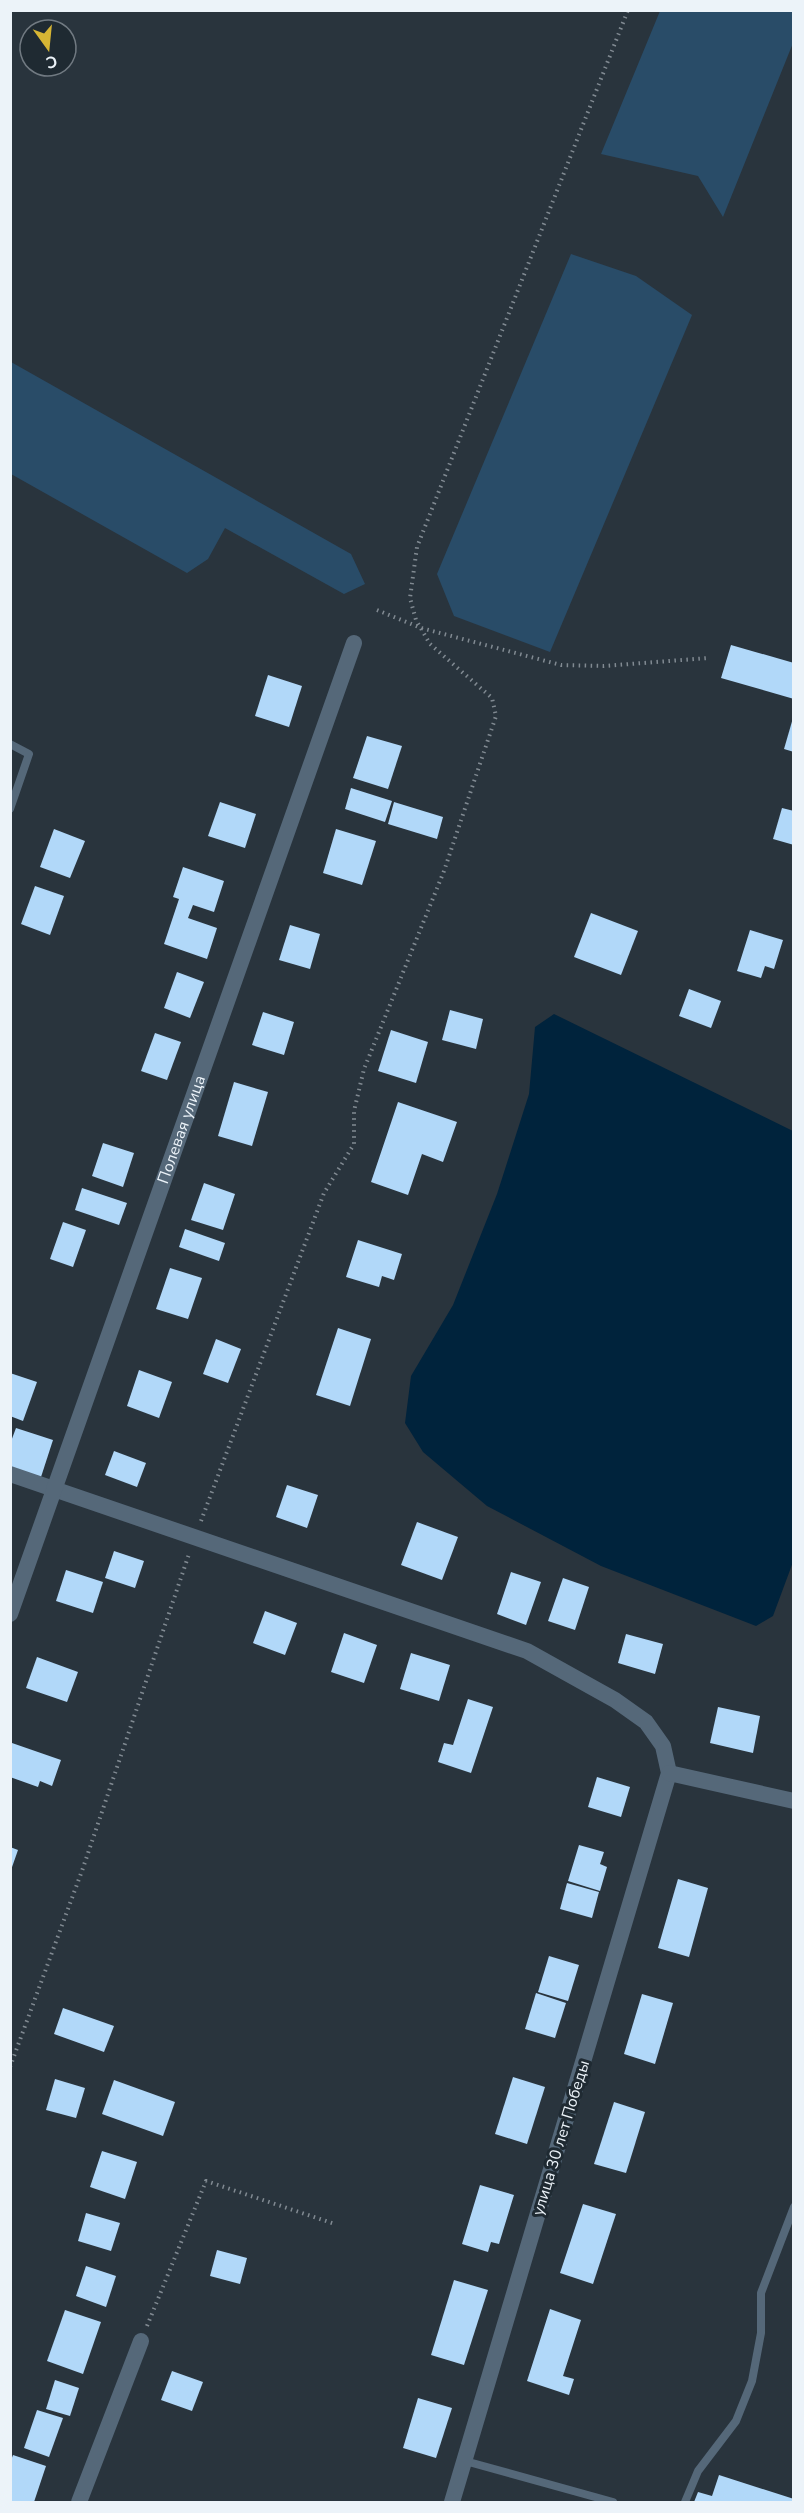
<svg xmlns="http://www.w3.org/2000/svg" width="804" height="2513" viewBox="0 0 804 2513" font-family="'Nunito Sans',sans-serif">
<rect width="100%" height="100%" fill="#29343d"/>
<!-- green -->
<g fill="#294c68">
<path d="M660 11H793V43L723 217 698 176 601 154Z"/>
<path d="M571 254 636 276 692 315 550 652 454 616 437 574Z"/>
<path d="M11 362 351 554 365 584 344 594 225 528 208 559 187 573 11 474Z"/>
</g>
<!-- water -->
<path fill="#00233c" d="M554 1014 793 1131V1562L773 1616 756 1626 601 1566 487 1506 423 1452 405 1423 411 1376 453 1305 497 1194 529 1094 535 1027Z"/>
<!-- building -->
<g fill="#b1d8f9">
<path d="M731 645 794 663V699L721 678Z"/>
<path d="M268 675 302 686 289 727 255 716Z"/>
<path d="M793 718H794V752L784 749Z"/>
<path d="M367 736 402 746 388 789 353 778Z"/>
<path d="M351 788 392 801 385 822 345 809Z"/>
<path d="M220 802 256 814 245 848 208 836Z"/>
<path d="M394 802 443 817 437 839 388 824Z"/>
<path d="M782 808 794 811V845L773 839Z"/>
<path d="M54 829 85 841 70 878 40 867Z"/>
<path d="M336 829 376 841 362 885 323 873Z"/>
<path d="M183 867 224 881 214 912 193 905 188 918 217 928 207 959 164 944 179 899 173 897Z"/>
<path d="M35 886 64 896 50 935 21 924Z"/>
<path d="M591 913 638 931 621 975 574 957Z"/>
<path d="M290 925 320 934 310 969 279 960Z"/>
<path d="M750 930 783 940 774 969 765 966 761 978 737 971Z"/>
<path d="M177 972 204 982 190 1018 164 1008Z"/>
<path d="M689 989 721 1001 711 1028 679 1016Z"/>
<path d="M450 1010 483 1019 476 1049 442 1040Z"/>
<path d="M263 1012 294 1022 284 1055 252 1045Z"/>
<path d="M391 1030 428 1042 416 1083 378 1071Z"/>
<path d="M155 1033 181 1042 167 1080 141 1071Z"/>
<path d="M234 1082 268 1092 252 1146 218 1136Z"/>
<path d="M398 1102 457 1122 443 1162 422 1154 408 1195 371 1182Z"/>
<path d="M103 1143 134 1153 123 1187 92 1176Z"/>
<path d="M204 1183 235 1194 223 1230 191 1220Z"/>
<path d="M82 1188 127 1203 119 1225 75 1210Z"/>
<path d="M63 1222 86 1230 73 1267 50 1259Z"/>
<path d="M185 1229 225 1243 219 1261 179 1247Z"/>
<path d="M358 1240 402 1254 394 1280 382 1276 379 1287 346 1277Z"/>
<path d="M170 1268 202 1278 188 1319 156 1309Z"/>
<path d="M338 1328 371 1339 350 1406 316 1395Z"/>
<path d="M216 1339 241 1349 228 1383 203 1374Z"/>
<path d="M139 1370 172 1382 159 1418 127 1406Z"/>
<path d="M10 1373 37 1382 23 1421 10 1416Z"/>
<path d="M16 1428 53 1440 41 1477 10 1467V1444Z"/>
<path d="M114 1451 146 1463 137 1487 105 1475Z"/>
<path d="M287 1485 318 1495 307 1528 276 1517Z"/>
<path d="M417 1522 458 1537 442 1580 401 1565Z"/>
<path d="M114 1551 144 1561 135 1588 105 1578Z"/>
<path d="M66 1570 103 1582 93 1613 56 1601Z"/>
<path d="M511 1572 541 1582 526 1625 497 1614Z"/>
<path d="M563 1578 589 1587 575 1630 548 1621Z"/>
<path d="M265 1611 297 1623 285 1655 253 1643Z"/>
<path d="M344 1633 377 1645 364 1683 331 1672Z"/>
<path d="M626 1634 663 1644 655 1674 618 1663Z"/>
<path d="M411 1653 450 1665 439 1701 400 1689Z"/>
<path d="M37 1657 78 1672 67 1702 26 1688Z"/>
<path d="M468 1699 493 1707 471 1773 438 1762 444 1743 453 1745Z"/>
<path d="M718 1707 760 1716 753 1753 710 1743Z"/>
<path d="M12 1743 61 1760 52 1786 40 1781 38 1787 10 1777Z"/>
<path d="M597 1777 630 1787 621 1817 588 1807Z"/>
<path d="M579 1845 604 1852 600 1864 607 1867 600 1891 568 1881Z"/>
<path d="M10 1847 18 1850 11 1870H10Z"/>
<path d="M678 1879 708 1888 689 1957 658 1948Z"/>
<path d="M567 1883 599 1892 592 1918 560 1909Z"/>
<path d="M549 1956 579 1965 568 2001 538 1992Z"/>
<path d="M536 1993 566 2003 555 2038 525 2029Z"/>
<path d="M642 1994 673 2003 655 2064 624 2054Z"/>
<path d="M63 2008 114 2026 104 2052 54 2034Z"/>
<path d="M513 2077 545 2087 527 2144 495 2134Z"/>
<path d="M55 2079 85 2088 76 2118 46 2110Z"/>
<path d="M114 2080 175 2102 163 2136 102 2114Z"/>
<path d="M614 2102 645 2112 626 2173 594 2164Z"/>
<path d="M102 2151 137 2162 125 2199 90 2187Z"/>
<path d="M480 2185 514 2195 499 2244 491 2242 488 2252 462 2244Z"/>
<path d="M583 2204 616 2214 593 2284 560 2273Z"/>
<path d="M86 2213 120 2223 111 2251 78 2241Z"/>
<path d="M217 2250 247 2258 240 2284 210 2276Z"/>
<path d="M86 2266 116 2276 106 2307 76 2296Z"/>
<path d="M454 2280 488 2290 464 2365 431 2355Z"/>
<path d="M550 2309 581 2320 563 2376 574 2379 569 2395 527 2381Z"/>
<path d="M65 2310 101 2322 83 2374 47 2361Z"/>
<path d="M172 2371 203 2382 192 2411 161 2400Z"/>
<path d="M55 2380 79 2388 70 2416 46 2409Z"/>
<path d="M418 2398 452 2408 436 2458 403 2448Z"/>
<path d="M37 2410 63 2418 49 2457 24 2448Z"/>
<path d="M13 2455 46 2466 34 2502H10V2463Z"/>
<path d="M719 2475 794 2499V2502H694L698 2492 712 2496Z"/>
</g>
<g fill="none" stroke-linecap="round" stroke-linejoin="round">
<!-- path -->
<g stroke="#818a92" stroke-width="4" stroke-dasharray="1.5 4.5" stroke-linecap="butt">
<path d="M377 610 421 628 561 665 604 666 708 658"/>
<path d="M201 1521 324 1193 354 1144V1111L364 1069 444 871 496 716 492 698 430 644 416 620 410 598 417 547 628 10"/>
<path d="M10 2067 83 1868 189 1554"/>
<path d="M147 2326 206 2181 335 2224"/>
</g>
<!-- lane -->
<g stroke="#556879" stroke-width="8">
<path d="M10 744 29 754 10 809"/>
<path d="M465 2461 613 2502"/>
<path d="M685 2502 698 2471 736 2421 752 2381 761 2333V2293L794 2207"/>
</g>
<!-- street -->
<g stroke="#556879" stroke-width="16">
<path d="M10 1474 527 1651 615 1700 646 1722 663 1746 669 1773 452 2502"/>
<path id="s1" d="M10 1614 354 643"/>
<path d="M669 1773 794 1801"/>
<path d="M79 2502 141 2341"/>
</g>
</g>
<g text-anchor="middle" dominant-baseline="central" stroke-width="6" stroke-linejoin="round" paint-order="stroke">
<!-- street labels -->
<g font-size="16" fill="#ecf3f9" stroke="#1f2a32">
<text stroke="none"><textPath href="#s1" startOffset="514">Полевая улица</textPath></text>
<text transform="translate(561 2138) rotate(-73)">улица 30 лет Победы</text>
</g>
</g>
<!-- border -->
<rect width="804" height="2513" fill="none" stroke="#ecf3f9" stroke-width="24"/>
<!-- north arrow -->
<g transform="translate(48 48) rotate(165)"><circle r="28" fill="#1f2a32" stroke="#717a82" stroke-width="1.5"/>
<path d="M0-4.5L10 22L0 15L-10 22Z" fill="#d6b534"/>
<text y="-9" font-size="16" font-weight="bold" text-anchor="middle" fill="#ecf3f9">С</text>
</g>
</svg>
